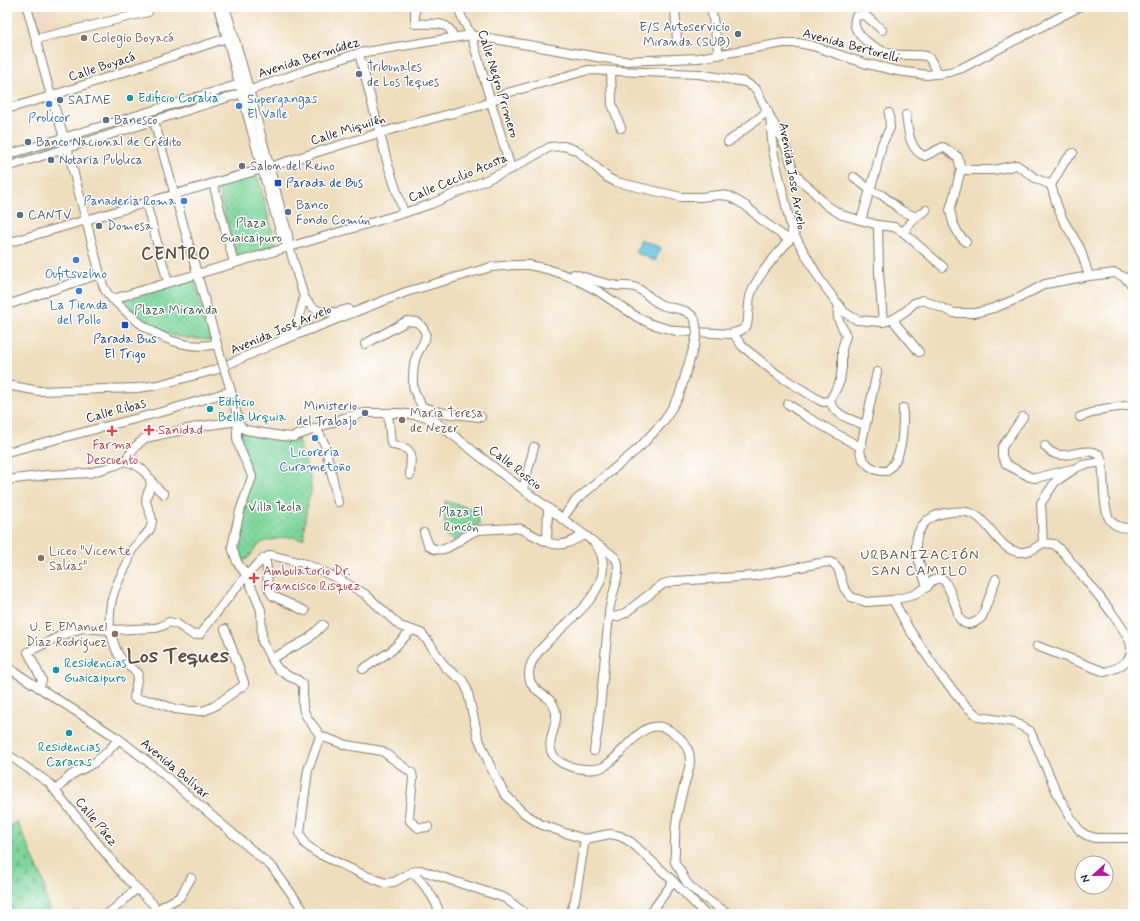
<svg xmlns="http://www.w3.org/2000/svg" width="1140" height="921" viewBox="0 0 1140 921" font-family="Mynerve,sans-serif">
<defs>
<pattern id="cemetery-stones" width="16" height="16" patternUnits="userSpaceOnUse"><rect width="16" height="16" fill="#7dd59b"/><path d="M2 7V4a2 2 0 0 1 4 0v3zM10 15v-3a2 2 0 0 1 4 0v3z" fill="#6bb685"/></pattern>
<pattern id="park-dots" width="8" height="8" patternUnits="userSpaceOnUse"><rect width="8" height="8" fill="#7dd59b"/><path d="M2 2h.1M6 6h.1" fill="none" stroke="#6bb685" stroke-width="1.8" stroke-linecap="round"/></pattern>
<pattern id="water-rules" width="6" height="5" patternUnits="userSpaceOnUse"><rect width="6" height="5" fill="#65c7e3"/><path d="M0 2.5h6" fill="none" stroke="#57aac2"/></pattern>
</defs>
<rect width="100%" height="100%" fill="#fff"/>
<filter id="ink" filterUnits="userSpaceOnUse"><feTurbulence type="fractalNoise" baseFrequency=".025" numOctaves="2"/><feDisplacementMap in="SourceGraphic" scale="8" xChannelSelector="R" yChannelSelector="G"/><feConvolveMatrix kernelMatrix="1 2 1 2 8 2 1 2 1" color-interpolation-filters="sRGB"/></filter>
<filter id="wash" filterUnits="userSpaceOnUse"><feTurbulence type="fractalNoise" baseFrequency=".012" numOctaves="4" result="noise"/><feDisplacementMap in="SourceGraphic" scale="16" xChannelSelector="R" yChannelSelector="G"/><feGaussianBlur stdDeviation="0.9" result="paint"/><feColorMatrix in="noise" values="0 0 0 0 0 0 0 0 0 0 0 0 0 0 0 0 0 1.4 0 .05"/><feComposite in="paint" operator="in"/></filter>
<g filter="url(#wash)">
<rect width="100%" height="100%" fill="#efdebe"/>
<!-- built -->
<g fill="#f1d5bd">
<path d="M31 7H59L54 9 61 30 42 35 39 34Z"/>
<path d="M248 7H275L263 18 259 25 243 31 241 25 251 20Z"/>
</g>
<!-- cemetery -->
<path fill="url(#cemetery-stones)" stroke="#4c785c" d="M15 823H18L42 878 50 914H7V828Z"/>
<!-- park -->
<g fill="url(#park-dots)" stroke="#4c785c">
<path d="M61 141 63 147 7 164V158Z"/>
<path d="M254 176 258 178 276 244 272 247 238 257 235 253 218 189 221 185Z"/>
<path d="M194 279 212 340C168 338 152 333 123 300Z"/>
<path d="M242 428 297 436C301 451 318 488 308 500L304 528V538C300 540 297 538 292 537 286 537 262 541 258 545 256 546 256 549 254 550 250 558 246 561 237 562L235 528 252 477 237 440Z"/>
<path d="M445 501 477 510 479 524 454 541 445 535Z"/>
</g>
<!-- water -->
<path fill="url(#water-rules)" stroke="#407280" d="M641 239 661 248 655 261 635 252Z"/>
</g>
<g filter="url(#ink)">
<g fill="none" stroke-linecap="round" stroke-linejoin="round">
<defs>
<g id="minor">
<path d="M27 7 51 96 67 147 100 274C101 279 103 287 106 291 109 297 116 302 121 307 146 331 180 352 217 344"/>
<path d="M218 7 227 38 262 169 282 237 288 245"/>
<path d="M225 7C249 82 266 159 288 235L289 246 304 297 298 321 289 334 283 338"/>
<path d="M415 7V24C423 24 441 22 447 27 451 29 452 34 454 38"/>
<path d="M459 7 461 16 471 35 511 169"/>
<path d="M675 7 677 41"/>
<path d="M711 7 719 55"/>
<path d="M882 30 865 15 856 16C848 34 877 50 891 54 902 56 915 54 926 56L930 59 939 74"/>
<path d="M36 39 148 12 146 7"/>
<path d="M359 53 388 165 404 213"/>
<path d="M611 71 612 104 621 128"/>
<path d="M7 109 51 96 227 38"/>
<path d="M906 115C908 129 909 151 925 156L943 147 958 157 961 170 950 210 953 223 959 235 966 242"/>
<path d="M154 121 221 358"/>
<path d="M773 122 786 148 793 169 800 180 812 190 826 205 842 215 878 225 894 227 903 232 943 267"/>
<path d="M728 142 768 111"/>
<path d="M1073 153 1065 161 1051 185 1057 205 1063 220 1080 248 1089 276"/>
<path d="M7 155 240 84"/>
<path d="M7 167 242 93 307 70 359 53 471 35 597 57 624 61 699 58 783 43H798L813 46 867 64 898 71 927 75 950 72 962 68 1079 7"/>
<path d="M961 170H994L1017 165 1035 178 1051 185"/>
<path d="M854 177 870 190 882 195 902 211 916 217"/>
<path d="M213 183 234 263"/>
<path d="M146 203 168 282"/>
<path d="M861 220 876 170 882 144 890 128 889 113"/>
<path d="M878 225 879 273 883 322"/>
<path d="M792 231 820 280 844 312 857 320 883 322 894 319 907 310 914 303 923 300 954 313H975L994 308 1019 298 1045 284 1089 276 1115 273 1124 277 1133 286"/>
<path d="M903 232 916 217 926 210"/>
<path d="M7 243 269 167 379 133 483 105 507 93 588 70 699 74 745 82 756 89 770 116 773 151 792 231 791 238C777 255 756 275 750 297 748 306 749 316 747 325L742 330 731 334 676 331 651 324 637 317 598 291 571 277 547 269 529 265H514L491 267 406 292 278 342 215 370 158 385 137 388 39 391 7 385"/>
<path d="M574 274C587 278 600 283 613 285 620 287 628 285 634 287 645 290 651 301 662 305 674 310 688 307 695 320"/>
<path d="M304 297C315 315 329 315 348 309"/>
<path d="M113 299 404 213 431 204 511 169 550 147 564 146 578 151 608 178 616 182 681 197H700L719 195 729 196 746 206 764 222 789 240"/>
<path d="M7 305 100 274"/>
<path d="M839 305C835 322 841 321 846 336L842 349V367L840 381 830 401C834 415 852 420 865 425"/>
<path d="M894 319 896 324 919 352"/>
<path d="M733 333 742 346 778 375 819 400 823 402 830 401"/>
<path d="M365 344 407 321 417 322C437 338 416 345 414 365 413 373 412 382 414 390 418 399 423 405 424 416"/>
<path d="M877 372 860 451C862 463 874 472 887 471 904 457 903 429 903 408"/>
<path d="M229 384 239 423 242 428 246 430 282 436 293 437 344 418 364 413H397L424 416 435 421 505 476 594 542C601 551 603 557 603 567 603 611 527 642 529 675 530 695 553 692 556 713 558 726 545 742 553 755 558 763 567 766 576 768 585 769 594 771 603 767 625 756 644 708 675 734 682 739 687 745 689 753 692 764 687 776 684 786 678 808 674 827 675 850 675 853 674 858 675 862 676 865 678 868 680 870 682 874 684 879 687 883 695 893 718 907 729 914"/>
<path d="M788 404 807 417 860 447"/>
<path d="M423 407 444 413 481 417"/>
<path d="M388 413 391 443 394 445 407 449 411 454 410 475"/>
<path d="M1023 417 1002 447V456L1006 464 1030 477 1036 478 1072 469"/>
<path d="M1080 417 1103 409 1133 405"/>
<path d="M239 423C231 442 247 459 252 477L240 511 232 547 237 562 247 576 261 610 262 641 271 659 278 669 290 677 298 680 303 685C304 693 301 703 304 711 307 721 316 727 320 736L308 770 304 800 300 833 305 844 317 853 364 875 385 883 394 882 412 872C424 884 435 897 440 914"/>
<path d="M317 429 325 445 338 502"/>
<path d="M1045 446C1060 467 1084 443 1100 455L1102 462"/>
<path d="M7 452 169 410 231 391"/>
<path d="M125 461C150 467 147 483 164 494"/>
<path d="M7 480 47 475 90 473 116 465 125 461 135 447 145 438 202 426 238 421"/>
<path d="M523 489 534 447"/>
<path d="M562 519 576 500 639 448 664 421 679 396 695 343"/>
<path d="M424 533 429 546C445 559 464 533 478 530L514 528 521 529 547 542 548 509"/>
<path d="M547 542C561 548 571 542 584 535"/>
<path d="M598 545C604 549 612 554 616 559 624 571 608 602 609 615L616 617 625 613 663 584 675 581 755 576 820 563 830 562 834 564 838 568 844 588 851 597 866 602 893 600 914 595 927 587C924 577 916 556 916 546 916 527 928 516 945 513 955 511 966 510 975 515 991 524 999 549 1018 552 1029 553 1035 548 1043 543L1041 503 1055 482 1076 468 1083 465 1102 462C1104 475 1103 512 1110 520 1116 528 1125 528 1133 528"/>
<path d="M264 558C271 570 263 585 273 596L305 611"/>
<path d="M927 587C932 580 935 577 944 580 950 589 953 599 957 609 958 612 958 616 960 619 966 628 976 623 982 617L996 579"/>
<path d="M893 600 909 629 940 675 967 707 979 717 1014 722 1030 731 1058 795 1071 818 1080 831 1086 835 1095 838H1133"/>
<path d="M225 629 244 682V685L213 707 203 711H191L175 709 153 701 135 699 134 698 138 673C118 660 116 653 110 630L156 628 162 626 169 622 177 624 193 635 200 634C214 617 253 561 271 555L306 564 339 579 365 594 400 626 421 633 430 644 445 667 463 681 467 689 478 737 492 770 504 793 521 811 540 824 565 833 585 839 610 834 620 836 631 842 670 878 705 914"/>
<path d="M1037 646 1105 672C1116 669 1133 662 1131 647 1130 630 1077 570 1064 553L1054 544 1043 543"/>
<path d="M271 659 308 639 323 625"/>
<path d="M7 667 119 739 156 768 273 868 306 914"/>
<path d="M363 669 391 651 412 630"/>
<path d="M39 688 42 680 28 652 60 636 82 628 110 630C108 602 114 588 127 564 130 559 129 554 132 550 138 542 145 537 150 529 156 516 146 510 146 500 146 495 148 493 150 488 151 486 150 482 151 479"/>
<path d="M320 736 346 745 382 751 412 773 413 779 409 816 410 821 419 828 428 827"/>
<path d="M594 751 598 728 609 615"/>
<path d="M7 754 49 783 124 876 153 904 158 914"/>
<path d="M56 790 71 775 94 763 107 752 119 739"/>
<path d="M412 872 420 870 505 898 526 914"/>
<path d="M156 910 180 897 191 878"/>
<path d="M107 914 114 909 136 889"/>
<path d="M570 914 575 900 585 839"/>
<path d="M650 914 673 882"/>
</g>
</defs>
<!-- minor casing -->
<use href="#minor" stroke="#867d6d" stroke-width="10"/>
<!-- minor -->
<use href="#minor" stroke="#fff" stroke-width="8"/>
<defs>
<g id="minor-bridge">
<path d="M695 320 697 332 695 343"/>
<path d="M221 358 229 384"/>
</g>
</defs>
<!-- minor-bridge casing -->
<use href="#minor-bridge" stroke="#867d6d" stroke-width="10" stroke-linecap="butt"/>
<!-- minor-bridge -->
<use href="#minor-bridge" stroke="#fff" stroke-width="8"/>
</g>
</g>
<!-- markers -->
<g fill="#5c6f8a" stroke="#fff" stroke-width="1.5">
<circle cx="738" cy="34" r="4"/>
<circle cx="359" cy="74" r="4"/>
<circle cx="60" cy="100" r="4"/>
<circle cx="106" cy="120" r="4"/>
<circle cx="28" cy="142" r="4"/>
<circle cx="51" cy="160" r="4"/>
<circle cx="288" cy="212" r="4"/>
<circle cx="20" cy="215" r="4"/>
<circle cx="99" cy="226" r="4"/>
<circle cx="365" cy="413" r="4"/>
</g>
<g fill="#8d6e63" stroke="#fff" stroke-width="1.5">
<circle cx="84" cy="38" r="4"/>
<circle cx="402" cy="420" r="4"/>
<circle cx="41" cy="558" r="4"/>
<circle cx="115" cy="634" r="4"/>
</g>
<g fill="#0f9aa8" stroke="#fff" stroke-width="1.5">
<circle cx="130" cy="98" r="4"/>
<circle cx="210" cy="409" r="4"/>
<circle cx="56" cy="670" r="4"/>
<circle cx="69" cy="733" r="4"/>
</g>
<g fill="#3f7fe0" stroke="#fff" stroke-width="1.5">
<circle cx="49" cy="104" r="4"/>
<circle cx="239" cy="106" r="4"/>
<circle cx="184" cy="201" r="4"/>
<circle cx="76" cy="260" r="4"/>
<circle cx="79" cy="291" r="4"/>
<circle cx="315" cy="438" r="4"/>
</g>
<circle fill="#6b7280" stroke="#fff" stroke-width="1.5" cx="242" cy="166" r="4"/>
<g fill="#1a4fb4" stroke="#fff" stroke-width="1.5">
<rect x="274" y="179" width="8" height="8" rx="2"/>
<rect x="121" y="321" width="8" height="8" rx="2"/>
</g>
<g fill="#e0444e" stroke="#fff" stroke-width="1.5">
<path d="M147 424h4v4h4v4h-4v4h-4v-4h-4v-4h4z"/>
<path d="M110 425h4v4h4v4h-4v4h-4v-4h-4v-4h4z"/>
<path d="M252 572h4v4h4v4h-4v4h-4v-4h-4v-4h4z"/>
</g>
<g text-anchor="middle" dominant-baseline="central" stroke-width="3" stroke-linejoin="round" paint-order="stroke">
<!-- service labels -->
<g font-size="13" fill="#4e5e75" stroke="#fff" text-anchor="start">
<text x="730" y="27" text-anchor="end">E/S Autoservicio<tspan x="730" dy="15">Miranda (SUB)</tspan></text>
<text x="367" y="67">Tribunales<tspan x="367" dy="15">de Los Teques</tspan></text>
<text x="68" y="100">SAIME</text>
<text x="114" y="120">Banesco</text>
<text x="36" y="142">Banco Nacional de Crédito</text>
<text x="59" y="160">Notaria Publica</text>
<text x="296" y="205">Banco<tspan x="296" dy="15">Fondo Común</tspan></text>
<text x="28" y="215">CANTV</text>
<text x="107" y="226">Domesa</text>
<text x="357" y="406" text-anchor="end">Ministerio<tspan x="357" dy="15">del Trabajo</tspan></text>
</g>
<!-- education labels -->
<g font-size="13" fill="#785e54" stroke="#fff" text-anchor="start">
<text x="92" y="38">Colegio Boyacá</text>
<text x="410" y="413">María Teresa<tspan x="410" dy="15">de Nezer</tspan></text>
<text x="49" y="551">Liceo "Vicente<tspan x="49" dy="15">Salias"</tspan></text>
<text x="107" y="627" text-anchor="end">U. E. EManuel<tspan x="107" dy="15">Díaz Rodriguez</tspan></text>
</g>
<!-- street labels -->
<g font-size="13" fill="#1c1c1c" stroke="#fff">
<text transform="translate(851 46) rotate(15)">Avenida Bertorelli</text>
<text transform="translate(309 58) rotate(-18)">Avenida Bermúdez</text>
<text transform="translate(102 67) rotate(-18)">Calle Boyacá</text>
<text transform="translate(498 84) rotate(73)">Calle Negro Primero</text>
<text transform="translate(348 130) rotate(-17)">Calle Miquilén</text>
<text transform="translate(792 176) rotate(80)">Avenida Jose Arvelo</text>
<text transform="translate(458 178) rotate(-23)">Calle Cecilio Acosta</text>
<text transform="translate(281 330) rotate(-23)">Avenida José Arvelo</text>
<text transform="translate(116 411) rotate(-15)">Calle Ribas</text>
<text transform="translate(515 468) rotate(38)">Calle Roscio</text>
<text transform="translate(175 769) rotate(40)">Avenida Bolívar</text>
<text transform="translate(96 822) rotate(51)">Calle Páez</text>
</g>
<!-- culture labels -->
<g font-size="13" fill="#0d838f" stroke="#fff" text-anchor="start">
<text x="138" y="98">Edificio Coralia</text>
<text x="218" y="402">Edificio<tspan x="218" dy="15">Bella Urquia</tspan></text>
<text x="64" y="663">Residencias<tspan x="64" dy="15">Guaicaipuro</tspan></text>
<text x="69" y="747" text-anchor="middle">Residencias<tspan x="69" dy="15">Caracas</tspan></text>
</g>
<!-- shop labels -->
<g font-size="13" fill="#366cbe" stroke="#fff">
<text x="247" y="99" text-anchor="start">Supergangas<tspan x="247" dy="15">El Valle</tspan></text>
<text x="49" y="118">Prolicor</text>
<text x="176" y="201" text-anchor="end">Panadería Roma</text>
<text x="76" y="274">Oufitsvzlno</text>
<text x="79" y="305">La Tienda<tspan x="79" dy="15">del Pollo</tspan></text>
<text x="315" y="452">Licorería<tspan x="315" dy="15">Curametoño</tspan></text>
</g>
<!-- worship labels -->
<g font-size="13" fill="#5b616d" stroke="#fff" text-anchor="start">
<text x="250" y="166">Salon del Reino</text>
</g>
<!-- transit labels -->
<g font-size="13" fill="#164399" stroke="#fff" text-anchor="start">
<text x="286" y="183">Parada de Bus</text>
<text x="125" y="339" text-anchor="middle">Parada Bus<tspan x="125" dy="15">El Trigo</tspan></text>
</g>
<!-- park labels -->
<g font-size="13" fill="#3e5d48" stroke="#fff">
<text x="251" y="223">Plaza<tspan x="251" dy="15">Guaicaipuro</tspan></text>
<text x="176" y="310">Plaza Miranda</text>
<text x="275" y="507">Villa Teola</text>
<text x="461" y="512">Plaza El<tspan x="461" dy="15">Rincón</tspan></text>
</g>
<!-- health labels -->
<g font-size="13" fill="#be3a42" stroke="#fff" text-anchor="start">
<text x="158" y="430">Sanidad</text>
<text x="112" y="445" text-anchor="middle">Farma<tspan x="112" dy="15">Descuento</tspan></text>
<text x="263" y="571">Ambulatorio Dr.<tspan x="263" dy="15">Francisco Risquez</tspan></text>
</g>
<!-- neighbourhood labels -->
<g font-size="14" letter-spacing="1" fill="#60503e" stroke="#fff">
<text x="920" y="555">URBANIZACIÓN<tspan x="920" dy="16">SAN CAMILO</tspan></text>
</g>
<!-- district labels -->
<g font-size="17" font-weight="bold" letter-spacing="1" fill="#60503e" stroke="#fff">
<text x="176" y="254">CENTRO</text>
</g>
<!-- town labels -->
<g font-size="21" font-weight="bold" fill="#60503e" stroke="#fff">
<text x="178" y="656">Los Teques</text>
</g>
</g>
<!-- margin -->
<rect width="1140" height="921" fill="none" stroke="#fff" stroke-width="24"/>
<!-- north arrow -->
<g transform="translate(1094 875) rotate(248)"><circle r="19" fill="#ffffff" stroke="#a4a4a4"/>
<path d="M0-3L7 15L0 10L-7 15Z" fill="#b5179e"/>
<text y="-6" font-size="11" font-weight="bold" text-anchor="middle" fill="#1c1c1c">N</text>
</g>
</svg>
